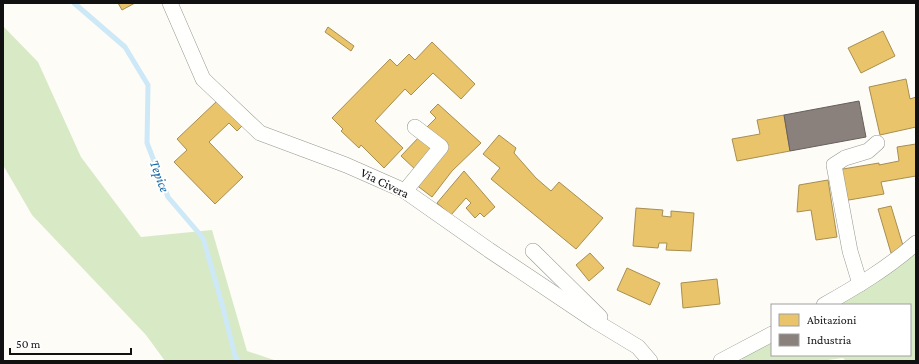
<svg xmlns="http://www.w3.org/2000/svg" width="919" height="364" viewBox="0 0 919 364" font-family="'Crimson Pro',serif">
<rect width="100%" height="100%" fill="#fdfcf7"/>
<!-- forest -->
<g fill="#d8eac5">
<path d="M3 26 38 62 81 157 141 237 212 230 247 351 277 361H165L146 335 32 215 3 165Z"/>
<path d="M916 247V361H846L843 358 820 361H742L743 354 772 338V355H910V305H830Z"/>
</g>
<!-- homes -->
<g fill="#e9c46a" stroke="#a88e4f">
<path d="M118 3H135L122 10Z"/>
<path d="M328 27 354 46 351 51 325 32Z"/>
<path d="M883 31 895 56 861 73 848 48Z"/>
<path d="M432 42 475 84 461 99 433 73 411 95 405 89 375 121 403 148 384 168 361 145 359 148 341 131 343 129 332 118 390 59 397 66 409 54 415 60Z"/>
<path d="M906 79 910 99 916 97V127L880 135 869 87Z"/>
<path d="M217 101 242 126 237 131 229 123 209 142 243 177 215 204 174 162 187 150 177 139Z"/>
<path d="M438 104 481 143 452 171 432 197 415 184 446 144 427 127 436 118 430 112Z"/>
<path d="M784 115 790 151 737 161 732 139 760 134 757 120Z"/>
<path d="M499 135 516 148 514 153 536 178 551 191 559 182 603 218 576 249 491 179 500 168 483 154Z"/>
<path d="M420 136 428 143 431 151 417 171 401 156Z"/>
<path d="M916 144V176L881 182 884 194 843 201 837 170 879 163V165L899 161 897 147Z"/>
<path d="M464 171 495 207 484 217 480 213 475 218 466 208 471 203 466 198 451 215 437 203Z"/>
<path d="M828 180 837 237 816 240 811 210 797 212 799 185Z"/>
<path d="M891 206 904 249 891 253 878 209Z"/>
<path d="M636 208 663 210 662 216 671 217V211L694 213 691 251 666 250 667 243H659L658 248 633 246Z"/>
<path d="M590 253 604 268 589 281 576 265Z"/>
<path d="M627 268 660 283 650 305 617 290Z"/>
<path d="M717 279 720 304 683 308 681 283Z"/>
</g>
<!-- industry -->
<path fill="#8a817c" stroke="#665f5c" d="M859 101 866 137 790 151 784 115Z"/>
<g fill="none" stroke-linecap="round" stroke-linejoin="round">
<!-- stream -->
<path stroke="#cde8f7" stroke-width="5" d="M74 3 125 47 148 85 147 143 168 197 203 238 222 304 235 356 238 361"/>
<defs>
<g id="street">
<path d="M170 3 203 79 260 133 346 165 405 191 489 250 595 321 638 347 650 361"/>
<path d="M405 191 441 147 415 127"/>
<path d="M533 251 600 317"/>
<path d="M860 284 850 251 834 165 845 158 868 151 877 143"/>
<path d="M824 305C856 287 888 268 916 243"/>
<path d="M721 361 772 334"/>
</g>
</defs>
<!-- street casing -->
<use href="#street" stroke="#979795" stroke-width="16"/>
<!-- street -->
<use href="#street" stroke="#fffffe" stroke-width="15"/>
</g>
<g text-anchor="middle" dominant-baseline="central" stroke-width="4" stroke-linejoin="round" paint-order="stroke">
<!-- street labels -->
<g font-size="13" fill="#111" stroke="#fff">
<text transform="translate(385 183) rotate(26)">Via Civera</text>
</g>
<!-- water labels -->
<g font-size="14" font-style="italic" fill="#1768a6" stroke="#fff">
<text transform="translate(160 176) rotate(69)">Tepice</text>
</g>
</g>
<!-- border -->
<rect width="919" height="364" fill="none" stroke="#111111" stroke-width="8"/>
<!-- legend -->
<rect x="771" y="304" width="140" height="52" fill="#ffffff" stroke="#a0a0a0"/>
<rect x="779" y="314" width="20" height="12" fill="#e9c46a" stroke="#a0a0a0"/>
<text x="807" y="324" font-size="12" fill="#111111">Abitazioni</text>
<rect x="779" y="334" width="20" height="12" fill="#8a817c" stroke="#a0a0a0"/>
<text x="807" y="344" font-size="12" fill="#111111">Industria</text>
<!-- scale -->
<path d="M10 348v6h121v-6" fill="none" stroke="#111111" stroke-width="2"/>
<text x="16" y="348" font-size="12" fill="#111111" stroke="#ffffff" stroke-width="3" paint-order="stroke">50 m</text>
</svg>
